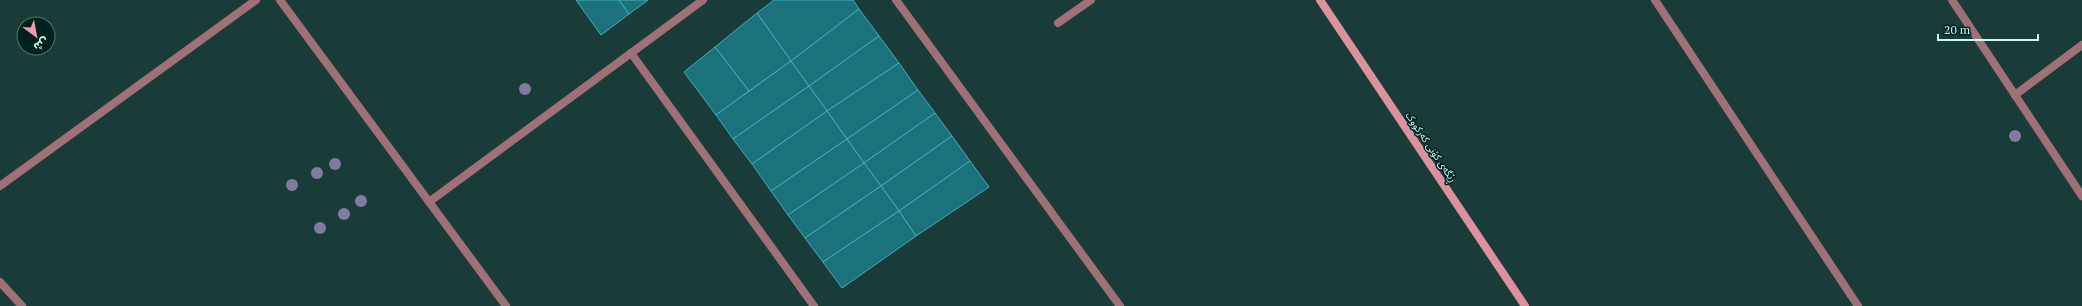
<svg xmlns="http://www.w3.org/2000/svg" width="2082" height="306" viewBox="0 0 2082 306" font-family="'PT Serif','Noto Sans Arabic',serif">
<rect width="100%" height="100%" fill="#1a3c38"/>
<!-- building -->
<g fill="#1b727c" stroke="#42afbc">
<path d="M576 0H619L629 14 601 35Z"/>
<path d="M619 0H648L629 14Z"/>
<path d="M774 0H853L859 9 791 61 757 13Z"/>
<path d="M859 9 879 36 809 86 791 61Z"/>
<path d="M757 13 791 61 749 91 715 47Z"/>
<path d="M879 36 899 63 827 111 809 86Z"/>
<path d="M715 47 749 91 716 115 684 72Z"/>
<path d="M791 61 809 86 733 139 716 115Z"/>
<path d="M899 63 918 90 847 139 827 111Z"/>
<path d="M809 86 827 111 752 164 733 139Z"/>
<path d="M918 90 935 113 864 163 847 139Z"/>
<path d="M827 111 847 139 771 191 752 164Z"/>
<path d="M935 113 952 136 881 186 864 163Z"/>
<path d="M952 136 970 161 899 211 881 186Z"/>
<path d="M847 139 864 163 788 215 771 191Z"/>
<path d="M970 161 989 187 916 236 899 211Z"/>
<path d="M864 163 881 186 805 238 788 215Z"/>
<path d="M881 186 899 211 823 262 805 238Z"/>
<path d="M899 211 916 236 842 288 823 262Z"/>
</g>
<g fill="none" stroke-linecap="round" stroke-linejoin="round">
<!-- street -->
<g stroke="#a07079" stroke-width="8">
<path d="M280 0 506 306"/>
<path d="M896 0 1120 306"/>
<path d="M1655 0 1858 306"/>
<path d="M1952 0 2082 196"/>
<path d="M1058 23 1091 0"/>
<path d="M631 53 814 306"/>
<path d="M2015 95 2082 45"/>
<path d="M0 186 256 0"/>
<path d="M429 202 703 0"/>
<path d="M0 282 22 306"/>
</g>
<!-- secondary -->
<path stroke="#dd90a0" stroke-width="8" d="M1320 0 1525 306"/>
</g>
<!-- trees -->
<g fill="#7f7c9f">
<circle cx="525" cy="89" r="6"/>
<circle cx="2015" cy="136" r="6"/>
<circle cx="335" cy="164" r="6"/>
<circle cx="317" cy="173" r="6"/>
<circle cx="292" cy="185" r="6"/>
<circle cx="361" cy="201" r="6"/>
<circle cx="344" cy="214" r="6"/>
<circle cx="320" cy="228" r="6"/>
</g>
<g text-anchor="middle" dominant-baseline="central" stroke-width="3" stroke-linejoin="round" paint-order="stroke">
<!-- street labels -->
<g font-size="10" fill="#cbfbf4" stroke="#00221f">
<text transform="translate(1431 147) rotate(56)">ڕێگەی کۆنی کەرکووک</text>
</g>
</g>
<!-- north arrow -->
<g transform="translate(36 36) rotate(148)"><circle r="19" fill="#00221f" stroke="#517974"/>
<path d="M0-3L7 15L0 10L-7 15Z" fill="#f29aac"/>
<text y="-6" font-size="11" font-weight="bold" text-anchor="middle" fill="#cbfbf4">ش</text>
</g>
<!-- scale -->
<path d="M1938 34v6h100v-6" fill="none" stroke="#cbfbf4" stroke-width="2"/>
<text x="1944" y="34" font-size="12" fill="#cbfbf4" stroke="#00221f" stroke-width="3" paint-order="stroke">20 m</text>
</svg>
